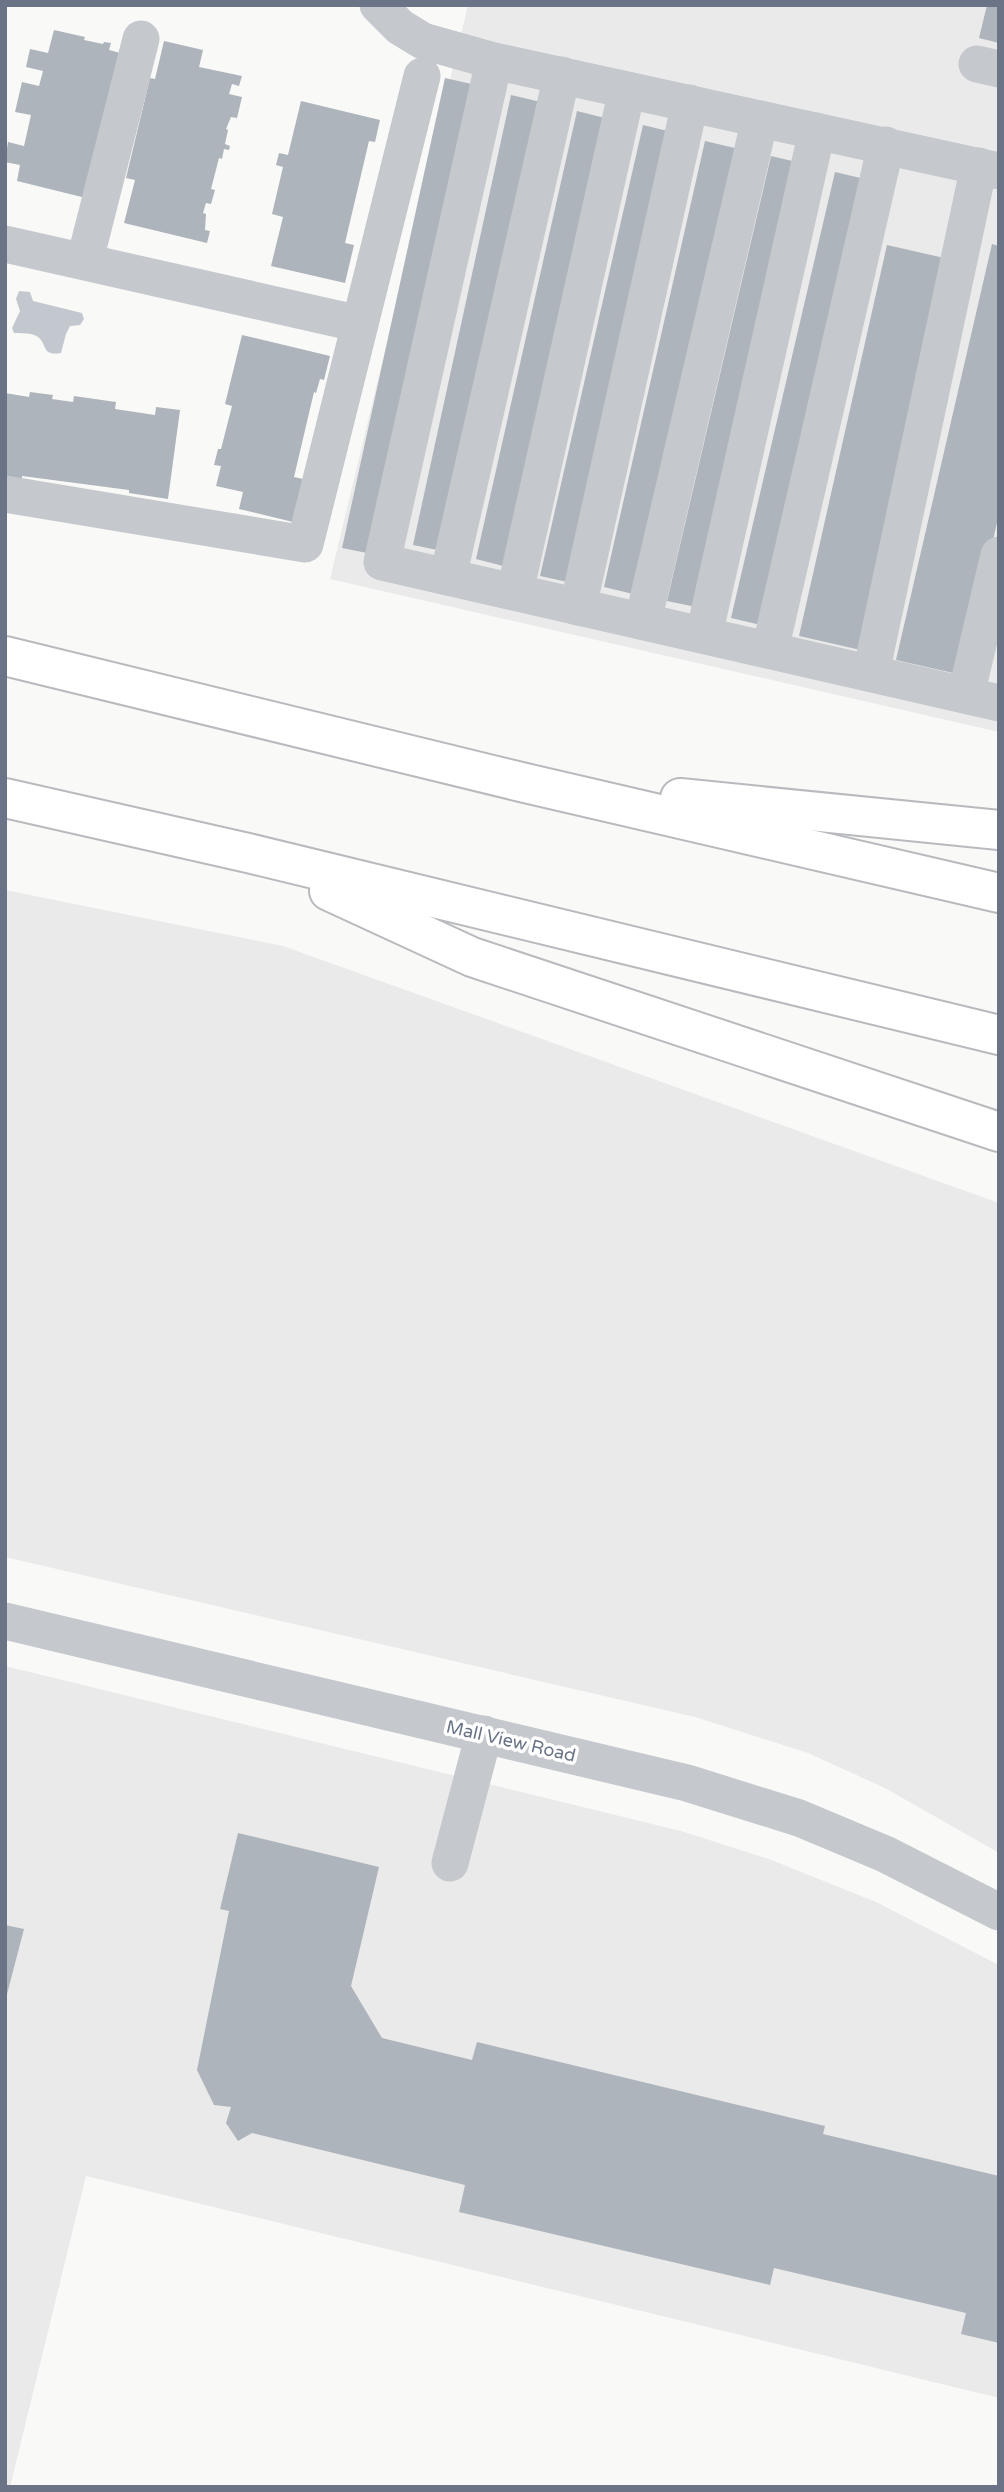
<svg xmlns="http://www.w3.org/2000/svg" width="1004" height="2492" viewBox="0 0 1004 2492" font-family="'Varela Round',sans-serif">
<rect width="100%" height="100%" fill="#f9f9f7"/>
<!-- built -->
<g fill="#eaeaea">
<path d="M468 5H999V732L330 579Z"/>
<path d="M5 890 283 946 999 1203V1853L885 1788 808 1753 695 1717 5 1557Z"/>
<path d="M5 1666 681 1831 769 1859 876 1902 999 1965V2398L86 2176 10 2487H5Z"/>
</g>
<!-- water -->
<path fill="#c2c8ce" d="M19 291 30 292 33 301 82 313 84 319 80 325 70 326 66 334 61 353C41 356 48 345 38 337 32 332 21 334 14 333L12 328 20 311 16 299Z"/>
<!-- building -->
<g fill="#aeb4bb">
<path d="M987 5H999V43L979 38Z"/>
<path d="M54 30 85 37 84 40 103 44 104 42 111 43 109 50 124 54 90 199 17 181 20 165 5 162 8 142 24 146 31 115 15 112 22 82 39 86 43 71 26 67 30 49 48 53Z"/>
<path d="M164 41 203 50 199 67 242 76 239 86 232 84 229 94 242 97 237 118 231 117 226 129 228 130 225 144 230 146 229 150 224 149 222 159 219 158 211 189 215 190 211 204 206 203 203 213 206 214 205 230 210 231 207 243 124 223 135 180 126 178 150 78 155 79Z"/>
<path d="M445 78 480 86 377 555 342 548Z"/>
<path d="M511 95 545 103 447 552 413 545Z"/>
<path d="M301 101 380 120 375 142 369 141 345 243 354 245 345 283 271 266 283 217 272 214 283 167 276 165 279 153 288 155Z"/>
<path d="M577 111 609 119 511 568 476 559Z"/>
<path d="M643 125 676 133 572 583 540 576Z"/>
<path d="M705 141 739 149 637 595 604 587Z"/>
<path d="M771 156 805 164 701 608 667 601Z"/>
<path d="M835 172 869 180 765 626 731 618Z"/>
<path d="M992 244 999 246V514L962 675 896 660Z"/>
<path d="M887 245 953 260 865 651 799 636Z"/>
<path d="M242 335 330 356 324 380 320 379 316 393 314 392 294 477 303 479 293 522 239 509 243 492 216 486 221 466 214 465 218 449H221L232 406 225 404Z"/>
<path d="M30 392 53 395 52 399 73 402 74 396 116 402 115 409 155 415 156 407 180 410 168 499 129 493V490L22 476V479L5 476V393L29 397Z"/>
<path d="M238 1833 379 1867 351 1986 382 2038 472 2060 477 2042 825 2126 823 2134 999 2176V2343L961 2334 966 2313 774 2268 770 2285 459 2212 465 2185 252 2133 238 2141 226 2123 231 2107 214 2105 197 2070 229 1911 220 1909Z"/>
<path d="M5 1925 24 1929 6 1998H5Z"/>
</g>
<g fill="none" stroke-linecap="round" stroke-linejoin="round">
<defs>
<g id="highway">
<path d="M5 656 521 782 999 893"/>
<path d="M5 798 248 853 999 1035"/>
<path d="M680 798 999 830"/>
<path d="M329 891 472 957 999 1132"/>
</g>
</defs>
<!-- highway casing -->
<use href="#highway" stroke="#b8babe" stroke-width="42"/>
<!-- minor -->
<g stroke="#c5c8cc" stroke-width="37">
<path d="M378 5 400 27 423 41 494 61"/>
<path d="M977 64 999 69"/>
<path d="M999 171 494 61 382 562 999 703"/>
<path d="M5 244 360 324"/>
<path d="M85 260 141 39"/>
<path d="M5 494 305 544 422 76"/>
<path d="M448 577 562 75"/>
<path d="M515 592 627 90"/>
<path d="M578 607 690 103"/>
<path d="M643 621 760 119"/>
<path d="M704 635 817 131"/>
<path d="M770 650 886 145"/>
<path d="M871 673 979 166"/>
<path d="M966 695 999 555"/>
<path d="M5 1621 687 1783 799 1818 885 1854 999 1912"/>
<path d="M450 1863 484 1734"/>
</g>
<!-- highway -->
<use href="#highway" stroke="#fff" stroke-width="38"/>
</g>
<g text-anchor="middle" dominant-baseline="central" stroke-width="7" stroke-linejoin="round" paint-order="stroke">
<!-- street labels -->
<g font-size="18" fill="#6a7486" stroke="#fff">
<text transform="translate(511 1741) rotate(13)">Mall View Road</text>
</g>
</g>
<!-- border -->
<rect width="1004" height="2492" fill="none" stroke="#6a7486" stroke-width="14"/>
</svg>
